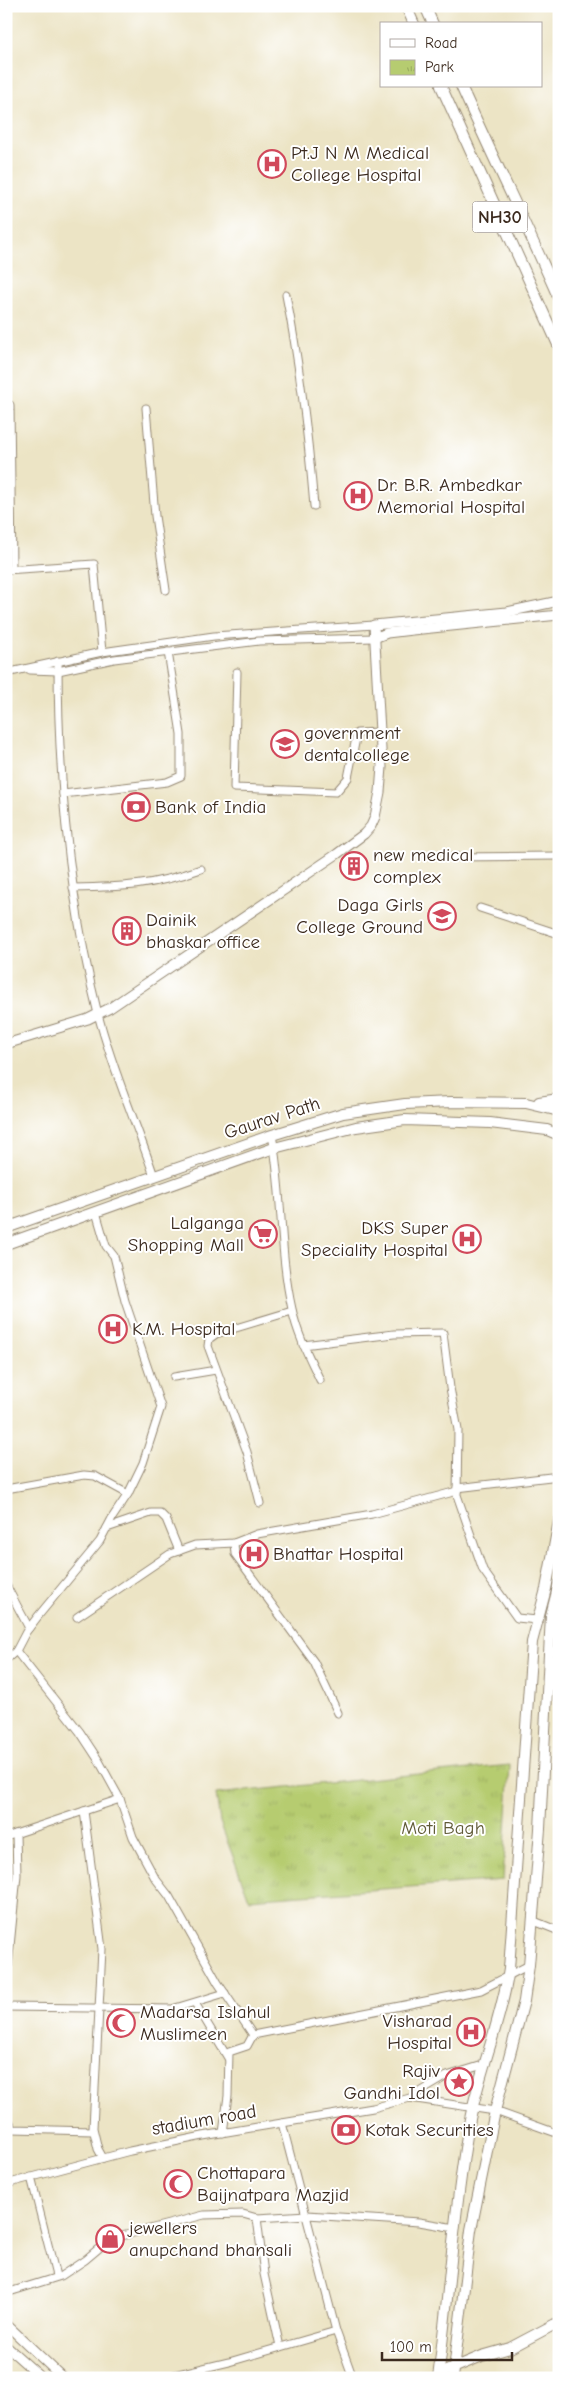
<svg xmlns="http://www.w3.org/2000/svg" width="565" height="2384" viewBox="0 0 565 2384" font-family="'Comic Neue',sans-serif">
<defs>
<pattern id="park-tufts" width="24" height="20" patternUnits="userSpaceOnUse" patternTransform="scale(1.25)"><rect width="24" height="20" fill="#b6cc70"/><path d="M3 7l-1-3M5 7V3M7 7l1-3M15 17l-1-3M17 17v-4M19 17l1-3" fill="none" stroke="#9daf61"/></pattern>
</defs>
<rect width="100%" height="100%" fill="#fff"/>
<filter id="ink" filterUnits="userSpaceOnUse"><feTurbulence type="fractalNoise" baseFrequency=".02" numOctaves="2"/><feDisplacementMap in="SourceGraphic" scale="10" xChannelSelector="R" yChannelSelector="G"/><feConvolveMatrix kernelMatrix="1 2 1 2 8 2 1 2 1" color-interpolation-filters="sRGB"/></filter>
<filter id="wash" filterUnits="userSpaceOnUse"><feTurbulence type="fractalNoise" baseFrequency=".0096" numOctaves="4" result="noise"/><feDisplacementMap in="SourceGraphic" scale="20" xChannelSelector="R" yChannelSelector="G"/><feGaussianBlur stdDeviation="1.12" result="paint"/><feColorMatrix in="noise" values="0 0 0 0 0 0 0 0 0 0 0 0 0 0 0 0 0 1.4 0 .05"/><feComposite in="paint" operator="in"/></filter>
<g filter="url(#wash)">
<rect width="100%" height="100%" fill="#ece4c5"/>
<!-- park -->
<path fill="url(#park-tufts)" stroke="#787b47" d="M510 1765 503 1880 249 1899 220 1822 216 1794Z"/>
</g>
<g filter="url(#ink)">
<g fill="none" stroke-linecap="round" stroke-linejoin="round">
<defs>
<g id="minor">
<path d="M286 295C300 365 308 435 314 506"/>
<path d="M10 405 12 569"/>
<path d="M146 408 155 516 166 590"/>
<path d="M6 570 94 564 102 652"/>
<path d="M58 661C58 780 69 899 98 1014 112 1069 136 1122 154 1176"/>
<path d="M30 670 58 671 114 659 259 641 374 638"/>
<path d="M237 672 234 788 336 792 348 778 357 733 379 732"/>
<path d="M6 673 102 652 214 636 374 625"/>
<path d="M63 794 167 782 181 776V734L168 652"/>
<path d="M452 857 559 856"/>
<path d="M73 888C123 887 153 886 201 869"/>
<path d="M480 908 559 934"/>
<path d="M272 1135C283 1193 279 1252 292 1309 297 1334 309 1357 320 1380"/>
<path d="M303 1345 394 1334 443 1333 450 1388 458 1430 457 1495 483 1570 517 1618 537 1620"/>
<path d="M174 1377 216 1370"/>
<path d="M457 1488 559 1476"/>
<path d="M6 1489 84 1475 95 1476 128 1494"/>
<path d="M260 1503 247 1452 208 1346 209 1339 216 1334 292 1311"/>
<path d="M107 1528 151 1513H160L166 1519 179 1551"/>
<path d="M234 1543 235 1554 314 1662 338 1713"/>
<path d="M6 1585 29 1628"/>
<path d="M77 1617 170 1554 195 1545 234 1543 257 1534 372 1514 457 1491"/>
<path d="M16 1651 80 1732 99 1761 120 1799 133 1837 155 1878 169 1896 218 1983 253 2035"/>
<path d="M6 1660 16 1651 26 1632 39 1615 100 1541 112 1518 128 1494 143 1463 161 1407 125 1301 114 1256 106 1246 96 1212"/>
<path d="M84 1811 102 1949 93 2128 98 2149 103 2158"/>
<path d="M6 1837 120 1799"/>
<path d="M534 1921 559 1931"/>
<path d="M6 1987 17 1875 16 1834"/>
<path d="M195 2003 228 2058"/>
<path d="M6 2007 172 2009 225 1993"/>
<path d="M410 2098 495 2111 559 2134"/>
<path d="M6 2115 13 2129 93 2131"/>
<path d="M282 2123 336 2331 353 2378"/>
<path d="M223 2133 228 2096 229 2052 247 2046 253 2035 481 1990 529 1965"/>
<path d="M31 2177 56 2276"/>
<path d="M6 2184 130 2151 203 2136 373 2108 410 2098 447 2076 486 2064"/>
<path d="M257 2218 264 2274 280 2347"/>
<path d="M6 2293 61 2276 85 2260 110 2239 204 2215 243 2214 257 2218 307 2215 419 2222 455 2228"/>
<path d="M174 2375 229 2362 336 2331"/>
</g>
<g id="tertiary">
<path d="M374 638 387 633 412 630 559 615"/>
<path d="M6 1044 88 1019 110 1008 337 854 364 834 371 826 375 817 380 792 382 767 374 625 507 612 559 601"/>
<path d="M6 2324 63 2378"/>
<path d="M6 2346 42 2378"/>
</g>
<path id="secondary" d="M439 2374 482 2356 510 2348 559 2322"/>
<g id="primary">
<path d="M406 6 414 24"/>
<path d="M425 6 433 24"/>
<path d="M441 86 559 347"/>
<path d="M461 86C493 158 528 228 559 299"/>
<path d="M539 1102 559 1099"/>
<path d="M6 1228 272 1135 343 1113 405 1104 451 1102 526 1103 559 1111"/>
<path d="M6 1244 274 1148 356 1127 405 1120 490 1123 547 1130 559 1135"/>
<path d="M438 2378C449 2293 454 2208 469 2124 479 2072 501 2022 509 1969L532 1642 546 1589 559 1521"/>
<path d="M453 2378 471 2230 495 2111 524 2001 529 1965 540 1829 551 1615 559 1584"/>
</g>
</defs>
<!-- minor casing -->
<use href="#minor" stroke="#948772" stroke-width="9"/>
<!-- tertiary casing -->
<use href="#tertiary" stroke="#948772" stroke-width="11"/>
<!-- secondary casing -->
<use href="#secondary" stroke="#948772" stroke-width="12"/>
<!-- primary casing -->
<use href="#primary" stroke="#948772" stroke-width="12"/>
<!-- minor -->
<use href="#minor" stroke="#fff" stroke-width="7"/>
<!-- tertiary -->
<use href="#tertiary" stroke="#fff" stroke-width="9"/>
<!-- secondary -->
<use href="#secondary" stroke="#fff" stroke-width="10"/>
<!-- primary -->
<use href="#primary" stroke="#fff" stroke-width="10"/>
</g>
</g>
<!-- icons -->
<defs>
<symbol id="hospital-ring" viewBox="-11 -11 22 22"><circle r="9.5" fill="#fff" stroke="#d1495b" stroke-width="1.5"/><path d="M-5-5h3v3.5h4V-5h3V5h-3V1.5h-4V5h-3Z" fill="#d1495b"/></symbol>
<symbol id="university-ring" viewBox="-11 -11 22 22"><circle r="9.5" fill="#fff" stroke="#d1495b" stroke-width="1.5"/><path d="M0-5L7-2L0 1L-7-2ZM-4 1L0 2.5L4 1V4Q0 6-4 4Z" fill="#d1495b"/></symbol>
<symbol id="bank-ring" viewBox="-11 -11 22 22"><circle r="9.5" fill="#fff" stroke="#d1495b" stroke-width="1.5"/><path d="M-6-4H6V4H-6ZM0-2.3a2.3 2.3 0 1 0 0 4.6a2.3 2.3 0 1 0 0-4.6Z" fill="#d1495b"/></symbol>
<symbol id="building-ring" viewBox="-11 -11 22 22"><circle r="9.5" fill="#fff" stroke="#d1495b" stroke-width="1.5"/><path d="M-4-6H4V6H1V3H-1V6H-4ZM-2.5-4.3h1.7v1.8h-1.7ZM.8-4.3h1.7v1.8H.8ZM-2.5-1h1.7V.8h-1.7ZM.8-1h1.7V.8H.8Z" fill="#d1495b"/></symbol>
<symbol id="supermarket-ring" viewBox="-11 -11 22 22"><circle r="9.5" fill="#fff" stroke="#d1495b" stroke-width="1.5"/><path d="M-6-5.5h2.5l.6 2H6L4.5 2H-2.5L-4.4-4H-6ZM-1.5 3.2a1.3 1.3 0 1 0 .1 0ZM3 3.2a1.3 1.3 0 1 0 .1 0Z" fill="#d1495b"/></symbol>
<symbol id="mosque-ring" viewBox="-11 -11 22 22"><circle r="9.5" fill="#fff" stroke="#d1495b" stroke-width="1.5"/><path d="M3.5-4.9A6 6 0 1 0 3.5 4.9A5 5 0 1 1 3.5-4.9Z" fill="#d1495b"/></symbol>
<symbol id="sight-ring" viewBox="-11 -11 22 22"><circle r="9.5" fill="#fff" stroke="#d1495b" stroke-width="1.5"/><path d="M0-6L1.8-2.2L6-1.7L2.9 1.2L3.7 5.4L0 3.3L-3.7 5.4L-2.9 1.2L-6-1.7L-1.8-2.2Z" fill="#d1495b"/></symbol>
<symbol id="shop-ring" viewBox="-11 -11 22 22"><circle r="9.5" fill="#fff" stroke="#d1495b" stroke-width="1.5"/><path d="M-5-2.5h2.3a2.7 3.5 0 0 1 5.4 0H5L5.5 6h-11ZM-1.5-2.5h3a1.5 2.3 0 0 0-3 0Z" fill="#d1495b"/></symbol>
</defs>
<g fill-rule="evenodd">
<use href="#hospital-ring" x="256" y="148" width="32" height="32"/>
<use href="#hospital-ring" x="342" y="480" width="32" height="32"/>
<use href="#university-ring" x="269" y="728" width="32" height="32"/>
<use href="#bank-ring" x="120" y="791" width="32" height="32"/>
<use href="#building-ring" x="338" y="850" width="32" height="32"/>
<use href="#university-ring" x="426" y="900" width="32" height="32"/>
<use href="#building-ring" x="111" y="915" width="32" height="32"/>
<use href="#supermarket-ring" x="247" y="1218" width="32" height="32"/>
<use href="#hospital-ring" x="451" y="1223" width="32" height="32"/>
<use href="#hospital-ring" x="97" y="1313" width="32" height="32"/>
<use href="#hospital-ring" x="238" y="1538" width="32" height="32"/>
<use href="#mosque-ring" x="105" y="2007" width="32" height="32"/>
<use href="#hospital-ring" x="455" y="2016" width="32" height="32"/>
<use href="#sight-ring" x="443" y="2066" width="32" height="32"/>
<use href="#bank-ring" x="330" y="2114" width="32" height="32"/>
<use href="#mosque-ring" x="162" y="2168" width="32" height="32"/>
<use href="#shop-ring" x="94" y="2223" width="32" height="32"/>
</g>
<g text-anchor="middle" dominant-baseline="central" stroke-width="4" stroke-linejoin="round" paint-order="stroke">
<!-- shield labels -->
<rect fill="#fff" stroke="#766a62" stroke-width="1" x="472.5" y="201.5" width="55" height="31" rx="4"/>
<g font-size="18" font-weight="bold" fill="#3b2a1e">
<text x="500" y="217">NH30</text>
</g>
<!-- poi labels -->
<g font-size="19" fill="#3b2a1e" stroke="#fff" text-anchor="start">
<text x="291" y="153">Pt.J N M Medical<tspan x="291" dy="22">College Hospital</tspan></text>
<text x="377" y="485">Dr. B.R. Ambedkar<tspan x="377" dy="22">Memorial Hospital</tspan></text>
<text x="304" y="733">government<tspan x="304" dy="22">dentalcollege</tspan></text>
<text x="155" y="807">Bank of India</text>
<text x="373" y="855">new medical<tspan x="373" dy="22">complex</tspan></text>
<text x="423" y="905" text-anchor="end">Daga Girls<tspan x="423" dy="22">College Ground</tspan></text>
<text x="146" y="920">Dainik<tspan x="146" dy="22">bhaskar office</tspan></text>
<text x="244" y="1223" text-anchor="end">Lalganga<tspan x="244" dy="22">Shopping Mall</tspan></text>
<text x="448" y="1228" text-anchor="end">DKS Super<tspan x="448" dy="22">Speciality Hospital</tspan></text>
<text x="132" y="1329">K.M. Hospital</text>
<text x="273" y="1554">Bhattar Hospital</text>
<text x="140" y="2012">Madarsa Islahul<tspan x="140" dy="22">Muslimeen</tspan></text>
<text x="452" y="2021" text-anchor="end">Visharad<tspan x="452" dy="22">Hospital</tspan></text>
<text x="440" y="2071" text-anchor="end">Rajiv<tspan x="440" dy="22">Gandhi Idol</tspan></text>
<text x="365" y="2130">Kotak Securities</text>
<text x="197" y="2173">Chottapara<tspan x="197" dy="22">Baijnatpara Mazjid</tspan></text>
<text x="129" y="2228">jewellers<tspan x="129" dy="22">anupchand bhansali</tspan></text>
</g>
<!-- street labels -->
<g font-size="19" fill="#3b2a1e" stroke="#fff">
<text transform="translate(272 1118) rotate(-18)">Gaurav Path</text>
<text transform="translate(204 2120) rotate(-10)">stadium road</text>
</g>
<!-- park labels -->
<g font-size="19" fill="#605b37" stroke="#fff">
<text x="443" y="1828">Moti Bagh</text>
</g>
</g>
<!-- margin -->
<rect width="565" height="2384" fill="none" stroke="#fff" stroke-width="25"/>
<!-- legend -->
<rect x="380" y="22" width="162" height="65" fill="#ffffff" stroke="#b1aaa5"/>
<rect x="390" y="39" width="25" height="8" fill="#ffffff" stroke="#b1aaa5"/>
<text x="425" y="48" font-size="15" fill="#3b2a1e">Road</text>
<rect x="390" y="60" width="25" height="15" fill="url(#park-tufts)" stroke="#b1aaa5"/>
<text x="425" y="72" font-size="15" fill="#3b2a1e">Park</text>
<!-- scale -->
<path d="M382 2352v8h130v-8" fill="none" stroke="#3b2a1e" stroke-width="2.5"/>
<text x="390" y="2352" font-size="15" fill="#3b2a1e" stroke="#ffffff" stroke-width="4" paint-order="stroke">100 m</text>
</svg>
